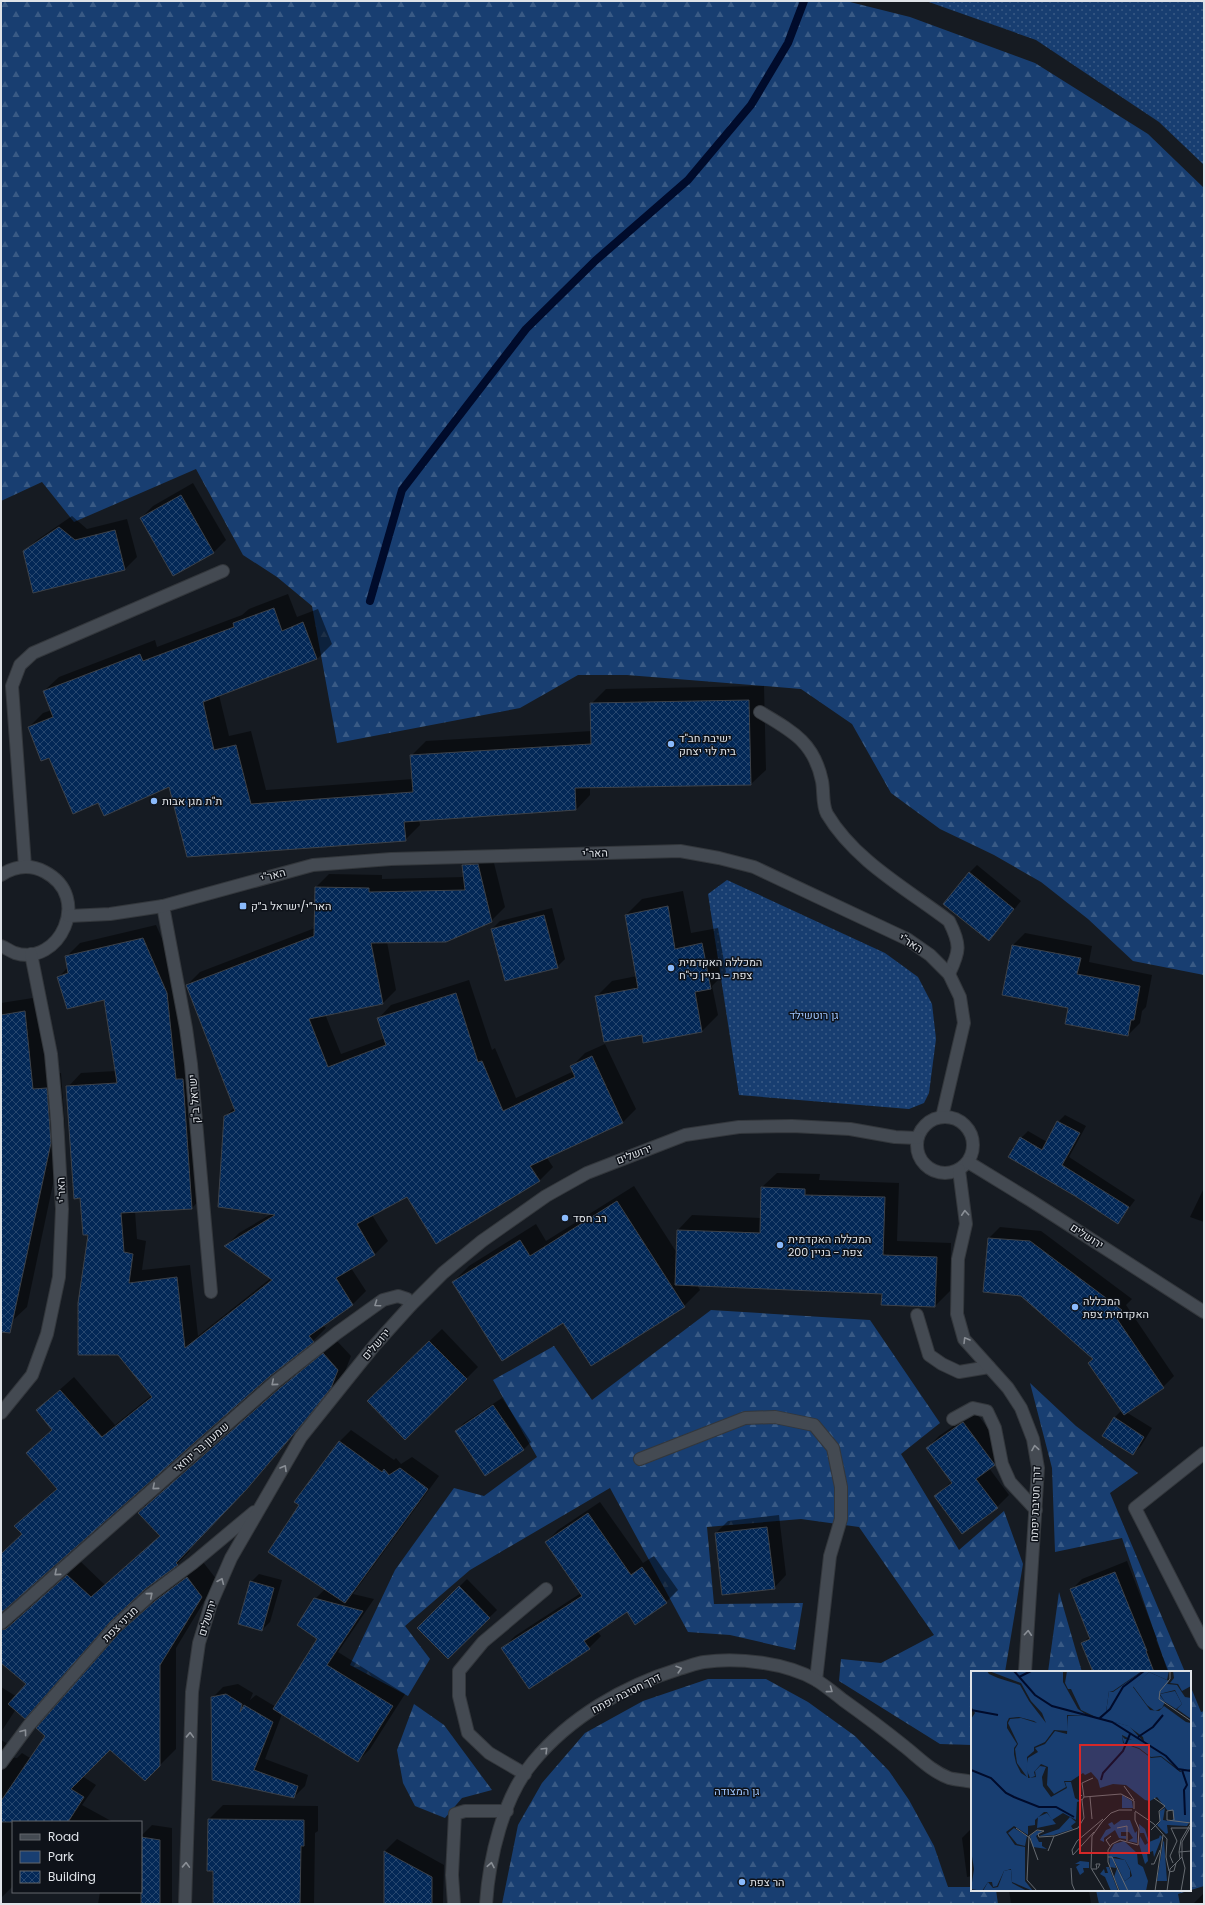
<svg xmlns="http://www.w3.org/2000/svg" width="1205" height="1905" viewBox="0 0 1205 1905" font-family="Poppins,Heebo,sans-serif">
<defs>
<pattern id="green-dots" width="8" height="8" patternUnits="userSpaceOnUse"><rect width="8" height="8" fill="#183e71"/><path d="M2 2h.1M6 6h.1" fill="none" stroke="#395a85" stroke-width="1.8" stroke-linecap="round"/></pattern>
<pattern id="forest-firs" width="22" height="20" patternUnits="userSpaceOnUse"><rect width="22" height="20" fill="#183e71"/><path d="M5 1l3.5 6h-7zM16 11l3.5 6h-7z" fill="#395a85"/></pattern>
<pattern id="building-cross-hatch" width="8" height="8" patternUnits="userSpaceOnUse"><rect width="8" height="8" fill="#032857"/><path d="M0 0l8 8M0 8l8-8" fill="none" stroke="#27476f"/></pattern>
</defs>
<rect width="100%" height="100%" fill="#161b22"/>
<!-- green -->
<g fill="url(#green-dots)">
<path d="M926 1H1204V165L1159 122 1036 40Z"/>
<path d="M727 880 885 953 918 977 932 1004 936 1039 929 1093 924 1103 909 1109 739 1095 708 894Z"/>
</g>
<!-- forest -->
<g fill="url(#forest-firs)">
<path d="M1 1H846L910 17 1035 63 1148 134 1204 188V975L1133 961 1088 919 1041 882 994 855 940 829 891 793 852 724 801 689 627 675H578L520 708 337 743 312 606 277 577 243 555 196 469 74 522 42 482 1 501Z"/>
<path d="M711 1310 870 1320 940 1423 901 1454 959 1550 1004 1511 1023 1564 1005 1672H972V1745L940 1744 839 1681 841 1659 881 1663 934 1635 859 1527 801 1519 707 1527 714 1604 803 1603 795 1650 730 1635 688 1632 610 1488 470 1570 405 1626 430 1659 408 1696 350 1665 395 1570 454 1488 484 1496 537 1457 493 1380 554 1346 592 1400Z"/>
<path d="M1030 1383 1076 1426 1138 1473 1110 1493 1185 1672H1168L1122 1538 1055 1552 1052 1468Z"/>
<path d="M1059 1592 1082 1672H1048Z"/>
<path d="M708 1679H766L808 1702 855 1736 889 1771 909 1800 934 1846 948 1887H972V1890H996L998 1904H502L518 1825 542 1783 585 1733 643 1701Z"/>
<path d="M1190 1685 1201 1712 1204 1711V1886L1178 1894 1180 1904H1099L1096 1890H1190Z"/>
<path d="M414 1704 444 1725 492 1790 462 1798 445 1818 415 1806 403 1783 397 1750Z"/>
</g>
<!-- shadow -->
<g fill="#0007">
<path d="M193 483 226 540 214 552 141 518 153 506Z"/>
<path d="M72 516 87 529 127 519 137 557 125 569 24 552 37 540Z"/>
<path d="M288 594 297 617 318 609 332 644 317 659 219 695 229 736 251 731 266 790 413 779 411 756 426 741 592 731 591 704 606 689 764 686 766 770 751 784 590 787V795L576 810 419 820 420 825 405 840 170 786 99 801 49 757 29 727 43 713 52 710 44 691 59 677 155 640 157 647 242 615 249 609Z"/>
<path d="M491 851 505 907 491 921 387 942 396 990 383 1003 325 1014 341 1054 385 1038 378 1019 391 1005 469 980 492 1050 495 1048 516 1098 574 1071 572 1066 585 1053 605 1044 636 1109 622 1123 547 1158 553 1167 539 1181 407 1196 372 1215 388 1241 374 1255 351 1268 366 1291 353 1304 323 1325 326 1328 313 1341 269 1376 9 1605 7 1611 13 1617 20 1616 81 1562 105 1585 160 1536 139 1513 294 1375 337 1341 351 1356 344 1374 259 1475 189 1549 190 1551 177 1564 1 1661V1555L23 1534 16 1526 57 1488 27 1453 53 1429 37 1410 74 1377 115 1425 152 1395 89 1234 68 1087 81 1073 116 1071 105 999 59 977 68 967 66 957 80 943 156 925 180 980 205 1194 192 1208 135 1211 137 1239 146 1241 142 1270 190 1265 198 1336 271 1278 226 1246 239 1233 271 1214 225 1116 234 1108 187 985 200 972 315 928 316 887 329 874 382 875V879L464 877 463 865 476 852Z"/>
<path d="M977 865 1021 901 989 940 969 873Z"/>
<path d="M683 891 691 933 718 928 726 972 712 986 718 1015 702 1031 644 1042 643 1034 596 997 612 981 637 976 626 915 642 899Z"/>
<path d="M552 908 565 959 557 967 492 929 500 921Z"/>
<path d="M1025 933 1092 946 1089 962 1152 975 1146 1007 1142 1011 1140 1023 1128 1035 1069 1007 1003 994 1013 945Z"/>
<path d="M39 997 47 1074 61 1073 65 1127 27 1307 12 1321 1 1319V1003Z"/>
<path d="M1065 1115 1086 1126 1069 1157 1135 1200 1118 1223 1021 1138 1028 1131 1047 1142 1058 1122Z"/>
<path d="M777 1173 820 1174 819 1180 899 1183 897 1241 951 1243 950 1291 935 1306 883 1293 697 1285 700 1290 684 1306 591 1365 563 1322 453 1282 469 1266 536 1224 546 1241 634 1186 677 1253 678 1230 692 1215 761 1218 762 1187Z"/>
<path d="M1204 1188V1222L1190 1217Z"/>
<path d="M1000 1227 1041 1231 1132 1299 1126 1305 1174 1376 1163 1387 1126 1412 1152 1428 1141 1446 1133 1454 1114 1418 1122 1410 1089 1363 1094 1358 989 1238Z"/>
<path d="M442 1329 478 1367 466 1379 380 1389Z"/>
<path d="M502 1398 531 1442 523 1450 456 1431 464 1423Z"/>
<path d="M975 1411 1006 1453 989 1468 1009 1495 997 1507 935 1497 952 1481 927 1448 939 1436Z"/>
<path d="M351 1430 394 1460 396 1458 401 1464 412 1457 439 1476 353 1594 374 1599 338 1652 405 1694 370 1749 358 1761 282 1714 265 1759 308 1775 305 1786 294 1797 213 1780 212 1698 223 1687 238 1684 253 1693 250 1700 256 1695 276 1707 319 1638 315 1599 325 1589 339 1442Z"/>
<path d="M600 1502 643 1563 654 1556 678 1590 666 1602 627 1611 597 1631 601 1636 589 1648H503L515 1636 581 1593 546 1542 558 1530Z"/>
<path d="M779 1515 786 1575 774 1588 716 1533 728 1521Z"/>
<path d="M1127 1561 1157 1639 1156 1640 1169 1672H1121L1083 1643 1090 1636 1071 1590 1082 1579Z"/>
<path d="M203 1562 217 1580 176 1648V1749L145 1780 110 1748 82 1776 96 1785 82 1805 113 1822H13V1886L1 1898V1740L8 1744 9 1757 17 1758 22 1753 30 1758 138 1616 172 1585Z"/>
<path d="M259 1574 282 1580 270 1622 262 1630 251 1582Z"/>
<path d="M467 1579 497 1610 448 1658 418 1628Z"/>
<path d="M1 1687 22 1700 1 1732Z"/>
<path d="M223 1805 318 1806V1831L315 1833 314 1904H214V1870L209 1819Z"/>
<path d="M152 1825 172 1828V1904H98L100 1892H141V1836Z"/>
<path d="M972 1828V1876L967 1877 962 1838Z"/>
<path d="M397 1839 444 1865 443 1904H385V1851Z"/>
<path d="M1009 1890H1089L1091 1904H1011Z"/>
<path d="M1204 1893V1904H1193Z"/>
</g>
<g fill="none" stroke-linecap="round" stroke-linejoin="round">
<!-- stream -->
<path stroke="#000b2b" stroke-width="8" d="M370 601 402 490 526 329 595 261 688 180 751 105 788 43 804 1"/>
</g>
<!-- building -->
<g fill="url(#building-cross-hatch)" stroke="#3c4149">
<path d="M181 495 214 553 173 576 140 518Z"/>
<path d="M59 527 75 540 115 530 125 570 33 593 23 551Z"/>
<path d="M274 608 282 631 303 622 317 659 203 702 214 750 236 745 251 804 413 792 410 755 591 744 590 703 749 700 751 785 575 788 576 810 404 822 406 841 187 857 169 787 104 816 98 803 73 814 49 758 41 761 28 727 53 717 43 691 140 654 143 661 234 627 233 623Z"/>
<path d="M478 864 492 922 446 942 371 943 383 1004 309 1019 328 1067 386 1045 377 1018 456 993 478 1062 482 1061 503 1111 575 1077 570 1066 592 1056 623 1123 530 1166 540 1181 436 1244 407 1197 357 1224 375 1255 336 1278 353 1305 309 1336 314 1342 270 1376 1 1613V1554L22 1534 14 1526 57 1489 26 1453 52 1430 36 1410 60 1390 102 1437 152 1397 118 1355H78V1303L88 1235H83L80 1198 74 1199 66 1086 117 1083 104 1000 67 1009 57 977 68 973 65 956 143 938 167 993 176 1079H183L192 1209 121 1213 124 1252 133 1254 129 1283 177 1277 185 1348 272 1280 224 1246 275 1215 218 1207 224 1116 235 1111 186 985 314 936 315 887 369 888V892L465 890 462 865Z"/>
<path d="M969 872 1014 909 989 941 943 904Z"/>
<path d="M668 906 675 949 702 943 711 989 695 992 702 1032 643 1043 642 1035 604 1042 595 996 638 988 625 915Z"/>
<path d="M544 915 558 968 505 981 491 929Z"/>
<path d="M1012 945 1081 958 1077 974 1140 986 1134 1020H1131L1128 1036 1065 1024 1068 1008 1002 995Z"/>
<path d="M25 1011 33 1089 47 1088 51 1143 10 1333 1 1332V1015Z"/>
<path d="M1057 1121 1080 1133 1062 1165 1129 1207 1118 1224 1075 1196 1008 1157 1020 1137 1042 1150Z"/>
<path d="M761 1187 805 1189V1195L885 1197 883 1255 937 1257 935 1307 881 1305 882 1294 675 1285 677 1230 760 1233Z"/>
<path d="M617 1201 685 1307 591 1366 563 1323 502 1361 452 1282 520 1240 530 1256Z"/>
<path d="M988 1238 1030 1241 1122 1310 1115 1316 1164 1388 1124 1415 1088 1363 1093 1359 1021 1296 983 1292Z"/>
<path d="M429 1341 467 1379 405 1440 367 1401Z"/>
<path d="M323 1353 338 1370 331 1388 308 1417 246 1490 176 1563 178 1565 145 1589 110 1622 25 1719 8 1704 26 1684 1 1663V1630L6 1629 67 1575 91 1597 160 1536 138 1513 280 1388Z"/>
<path d="M493 1405 524 1450 485 1476 455 1431Z"/>
<path d="M1114 1417 1144 1437 1133 1455 1102 1436Z"/>
<path d="M963 1422 995 1465 976 1479 998 1508 962 1534 934 1496 952 1483 926 1448Z"/>
<path d="M339 1441 382 1472 384 1469 389 1475 400 1468 428 1489 345 1603 268 1552 299 1505 294 1502Z"/>
<path d="M588 1513 631 1575 642 1567 667 1603 635 1625 627 1612 584 1641 590 1649 529 1689 501 1648 582 1596 545 1542Z"/>
<path d="M767 1527 775 1589 722 1595 715 1533Z"/>
<path d="M1115 1572 1147 1651H1146L1154 1672H1093L1081 1643 1090 1639 1070 1589Z"/>
<path d="M187 1577 202 1597 160 1665V1766L145 1781 110 1750 71 1789 84 1797 68 1822H1V1801L45 1736 36 1728 120 1632 155 1601Z"/>
<path d="M250 1581 274 1588 262 1631 238 1624Z"/>
<path d="M459 1586 490 1618 448 1659 417 1628Z"/>
<path d="M314 1598 363 1611 327 1665 393 1706 358 1762 273 1709 317 1639 297 1625Z"/>
<path d="M226 1694 242 1704 240 1712 244 1705 273 1722 254 1770 298 1786 294 1798 212 1780 211 1697Z"/>
<path d="M208 1819 304 1820V1846H301L300 1904H213V1871H207Z"/>
<path d="M141 1837 160 1840V1904H141Z"/>
<path d="M384 1851 432 1877V1904H384Z"/>
</g>
<g fill="none" stroke-linecap="round" stroke-linejoin="round">
<defs>
<g id="lane">
<path d="M760 712C792 731 814 742 822 781 824 791 822 805 827 814 855 861 907 889 949 921 961 945 960 951 949 974"/>
<path d="M917 1315 929 1355 942 1364 959 1372 989 1367"/>
<path d="M953 1419 973 1408 987 1411 995 1428 1002 1464 1010 1482 1036 1510"/>
<path d="M1204 1453 1135 1508 1204 1643"/>
<path d="M640 1459 745 1418 775 1417 814 1425 833 1448 841 1487V1519L830 1556 816 1680"/>
<path d="M525 1774 489 1753 468 1733 459 1696V1671L483 1642 546 1589"/>
<path d="M454 1904 452 1875 455 1814 465 1811H507"/>
</g>
<g id="street">
<path d="M25 866 12 686 20 665 33 653 223 571"/>
<path d="M1 875C15 866 30 864 45 872 93 897 59 967 15 953 10 951 6 948 1 946"/>
<path d="M163 906 186 1028 191 1064 211 1292"/>
<path d="M69 916 110 914 163 906 313 865 391 859 680 851 719 858 754 867 907 939 930 955 949 974 960 997 964 1023 942 1117"/>
<circle cx="945" cy="1145" r="28"/>
<path d="M968 1162 1030 1200 1204 1312"/>
<path d="M959 1170 966 1224 958 1259 957 1314 964 1339 1008 1388 1021 1408 1033 1439 1038 1468 1025 1672"/>
<path d="M1 1413 32 1375 47 1334 59 1277 62 1209 57 1119 51 1054 31 954"/>
<path d="M1 1623 275 1382 337 1333 383 1300 398 1296 407 1299 411 1305"/>
<path d="M1 1763 29 1725 115 1627 150 1595 193 1563 254 1512"/>
<path d="M185 1904 192 1692 199 1643 211 1604 231 1558 301 1437 374 1346 411 1305 443 1273 482 1241 546 1196 587 1173 685 1135 739 1127 792 1126 850 1129 895 1137 917 1138"/>
<path d="M486 1904C489 1859 503 1797 533 1762 570 1717 624 1686 679 1669 687 1667 696 1663 704 1662 739 1657 786 1663 816 1680 826 1686 834 1693 843 1700 864 1715 884 1730 904 1746 918 1757 931 1771 949 1778 956 1780 965 1780 972 1782"/>
</g>
</defs>
<!-- lane casing -->
<use href="#lane" stroke="#33373c" stroke-width="14"/>
<!-- street casing -->
<use href="#street" stroke="#33373c" stroke-width="14"/>
<!-- lane -->
<use href="#lane" stroke="#444a52" stroke-width="12"/>
<!-- street -->
<use href="#street" stroke="#444a52" stroke-width="12"/>
</g>
<!-- one-way arrows -->
<defs><path id="oneway-chevron" d="M-2-3.5L2.5 0L-2 3.5" fill="none" stroke-width="1.6" stroke-linecap="round" stroke-linejoin="round"/></defs>
<g stroke="#8a8f96">
<use href="#oneway-chevron" transform="translate(965 1213) rotate(-94)"/>
<use href="#oneway-chevron" transform="translate(377 1304) rotate(145)"/>
<use href="#oneway-chevron" transform="translate(966 1340) rotate(-121)"/>
<use href="#oneway-chevron" transform="translate(274 1383) rotate(140)"/>
<use href="#oneway-chevron" transform="translate(1035 1448) rotate(-99)"/>
<use href="#oneway-chevron" transform="translate(284 1468) rotate(-60)"/>
<use href="#oneway-chevron" transform="translate(155 1487) rotate(139)"/>
<use href="#oneway-chevron" transform="translate(57 1573) rotate(139)"/>
<use href="#oneway-chevron" transform="translate(221 1581) rotate(-67)"/>
<use href="#oneway-chevron" transform="translate(150 1595) rotate(-40)"/>
<use href="#oneway-chevron" transform="translate(1028 1633) rotate(-86)"/>
<use href="#oneway-chevron" transform="translate(679 1669) rotate(-17)"/>
<use href="#oneway-chevron" transform="translate(830 1690) rotate(36)"/>
<use href="#oneway-chevron" transform="translate(24 1732) rotate(-53)"/>
<use href="#oneway-chevron" transform="translate(190 1735) rotate(-88)"/>
<use href="#oneway-chevron" transform="translate(545 1750) rotate(-45)"/>
<use href="#oneway-chevron" transform="translate(186 1865) rotate(-88)"/>
<use href="#oneway-chevron" transform="translate(491 1865) rotate(-79)"/>
</g>
<!-- markers -->
<g fill="#8abafc" stroke="#0e1219" stroke-width="1.5">
<circle cx="671" cy="744" r="4"/>
<circle cx="154" cy="801" r="4"/>
<rect x="239" y="902" width="8" height="8" rx="2"/>
<circle cx="671" cy="968" r="4"/>
<circle cx="565" cy="1218" r="4"/>
<circle cx="780" cy="1245" r="4"/>
<circle cx="1075" cy="1307" r="4"/>
<circle cx="742" cy="1882" r="4"/>
</g>
<g text-anchor="middle" dominant-baseline="central" stroke-width="3" stroke-linejoin="round" paint-order="stroke">
<!-- poi labels -->
<g font-size="11" fill="#dfe3e8" stroke="#0e1219" text-anchor="start">
<text x="679" y="738">ישיבת חב"ד<tspan x="679" dy="13">בית לוי יצחק</tspan></text>
<text x="162" y="801">ת"ת מגן אבות</text>
<text x="251" y="906">האר״י/ישראל ב״ק</text>
<text x="679" y="962">המכללה האקדמית<tspan x="679" dy="13">צפת - בניין כי"ח</tspan></text>
<text x="573" y="1218">רב חסד</text>
<text x="788" y="1239">המכללה האקדמית<tspan x="788" dy="13">צפת - בניין 200</tspan></text>
<text x="1083" y="1301">המכללה<tspan x="1083" dy="13">האקדמית צפת</tspan></text>
<text x="750" y="1882">הר צפת</text>
</g>
<!-- street labels -->
<g font-size="11" fill="#dfe3e8" stroke="#0e1219">
<text transform="translate(595 853) rotate(-2)">האר"י</text>
<text transform="translate(273 875) rotate(-15)">האר"י</text>
<text transform="translate(911 943) rotate(31)">האר"י</text>
<text transform="translate(194 1099) rotate(-95)">ישראל ב"ק</text>
<text transform="translate(634 1154) rotate(-21)">ירושלים</text>
<text transform="translate(61 1190) rotate(-93)">האר"י</text>
<text transform="translate(1087 1236) rotate(33)">ירושלים</text>
<text transform="translate(376 1344) rotate(-49)">ירושלים</text>
<text transform="translate(201 1447) rotate(-41)">שמעון בר יוחאי</text>
<text transform="translate(1035 1504) rotate(-88)">דרך חטיבת יפתח</text>
<text transform="translate(207 1618) rotate(-72)">ירושלים</text>
<text transform="translate(120 1624) rotate(-45)">מגיני צפת</text>
<text transform="translate(626 1693) rotate(-27)">דרך חטיבת יפתח</text>
</g>
<!-- park labels -->
<g font-size="11" fill="#9ec5fd" stroke="#0e1219">
<text x="814" y="1015">גן רוטשילד</text>
<text x="737" y="1791">גן המצודה</text>
</g>
</g>
<!-- overview -->
<g transform="translate(971 1671)">
<rect width="220" height="220" fill="#161b22"/>
<path d="M0 0H16L18 3 27 7 49 14 58 30 75 52 71 42 60 30 50 12 18 0H92V11L107 38 117 45 96 44 97 60 83 59 74 71 63 76V80L56 86 57 107 65 106 64 100 69 95 75 96 71 106 72 115 80 126 96 117 94 111H100L104 127 109 130 106 131 105 149 92 142 81 149 76 141H73L64 149V154L57 155V164L43 155 35 161 44 174 54 176V210L62 220 41 211 40 198 33 200 26 215 22 216 21 211H17L11 220 0 218 3 198 0 179V48L4 42 0 35ZM48 46 63 50 66 52 50 47 39 48 37 52 47 73 44 78 46 92 56 106 50 102 45 92 43 83V77L46 73 36 57V51L38 47ZM172 0H198L196 9 178 1 162 16 179 39 188 40 193 35 215 51 220 52V98L211 101 190 85 180 86 168 77 153 72 151 65 154 68 173 70 172 66 157 55 128 47 135 42 138 20 142 21ZM202 0H220V15L211 20 207 13 199 12 203 7ZM204 20 211 33 205 38 194 31 189 23ZM151 124 161 130 162 137H151ZM193 170 196 210H186L192 171ZM142 187 154 189 159 199V206L154 210 152 207Z" fill="#183e71" fill-rule="evenodd"/>
<path d="M96 0H171L142 20H138L135 41 127 47 110 39 100 18H97L94 12ZM178 1 198 10 196 13 206 14 214 26 220 27V48L206 38 211 33 204 19 188 23 194 31 191 37 184 40 176 34 162 15ZM97 45H120L158 55 172 70H163L151 64 152 72 168 78 180 87 190 86 209 101 220 99V149L216 155 196 154 197 162 195 163 186 154 189 151V140L194 137 192 149 198 150 203 148 202 140 196 139 186 126 179 130 174 129 155 114 142 113 129 117 127 109 120 101 114 104 112 102 100 110H93L95 116 83 123 76 114 77 96 70 93 63 101 64 105 59 107 55 97 57 87 67 81 64 77 74 73 84 60 96 63ZM76 142 85 153 66 157 67 146ZM99 146 105 151 100 155 102 158 83 164 68 165 88 158ZM150 149H159L164 162 166 160V172L157 170 162 167 158 161H150V165H155V168L148 167 144 159 133 167V171L129 169 135 159 140 157 137 153 141 151 143 154ZM168 153 174 158 178 171 188 167 189 164 191 166 183 186 182 180 176 182 177 190 174 193 168 173 169 165 174 174 177 172 173 162H169ZM65 160H71L65 165 68 171H71V175L76 178 62 176 59 165ZM153 170 166 182 167 193 172 196 177 210 175 220H149L143 206 146 197 154 210 161 205 159 198 154 189 145 186H142L145 197 139 196 138 182 143 173ZM109 190 118 191V197H112L113 201 109 204 105 196 109 193H104ZM135 196H138L147 220H140L134 206 129 203 133 198 134 202H137Z" fill="#183e71"/>
<path d="M43 157 56 165 54 175 46 173 37 162ZM37 199H40L41 212 56 220H12L17 211 22 217 27 216 33 200Z" fill="#183e71"/>
<path fill="none" stroke="#000b2b" stroke-width="2" d="M43 0 64 24 81 35 141 51 195 85 207 98 220 100M48 6 60 0M0 39 27 44M129 47 139 38 152 16 173 0M167 66 182 56 192 44M0 99 20 107 35 122 43 126 68 136H85L103 146M211 99 216 114 213 119 214 144M130 109 132 102 152 80 159 63"/>
<path fill="none" stroke="#666b71" stroke-width="1" d="M199 0V8L189 20 188 28 220 50M153 115 163 129M111 124 108 127 111 129 113 126 111 112 122 107M113 126 150 123 163 130V138M119 126 121 148M164 140 183 153 196 168 195 186 198 200M203 149 202 139 196 140V149L220 152M45 157 59 167 67 189M146 157 156 155V170M180 159 189 150 188 140 194 135 183 127M123 161 102 184 101 179 106 170 132 148M139 175 135 169 140 165M77 180 83 165M208 181 210 169 220 152M137 186H141L157 220M209 188 208 181 220 180M202 192 199 185 206 170 200 157H219M180 193H183L189 179M100 197 101 213 104 220M121 198H126L125 193H129L127 197M198 201 203 200 205 192M66 220 56 209 58 165 66 159 73 160 67 163 68 166 84 165 107 157 113 147 111 129M134 220 120 197 121 165 131 151 140 142 148 139H161M148 220 137 191V179L141 173 149 169 167 174 168 158 164 149V141M184 220 192 164M196 220 199 198 211 186V171L220 155M210 220 214 197 211 186"/>
<path fill="#d62828" fill-opacity="0.15" stroke="#d62828" stroke-width="2" d="M109 74H178V182H109Z"/>
<rect width="220" height="220" fill="none" stroke="#dfe3e8" stroke-width="2"/>
</g>
<!-- border -->
<rect width="1205" height="1905" fill="none" stroke="#dfe3e8" stroke-width="4"/>
<!-- legend -->
<rect x="12" y="1821" width="130" height="72" fill="#0e1219" stroke="#62666c"/>
<rect x="20" y="1834" width="20" height="6" fill="#444a52" stroke="#62666c"/>
<text x="48" y="1841" font-size="12" fill="#dfe3e8">Road</text>
<rect x="20" y="1851" width="20" height="12" fill="#183e71" stroke="#62666c"/>
<text x="48" y="1861" font-size="12" fill="#dfe3e8">Park</text>
<rect x="20" y="1871" width="20" height="12" fill="url(#building-cross-hatch)" stroke="#62666c"/>
<text x="48" y="1881" font-size="12" fill="#dfe3e8">Building</text>
</svg>
